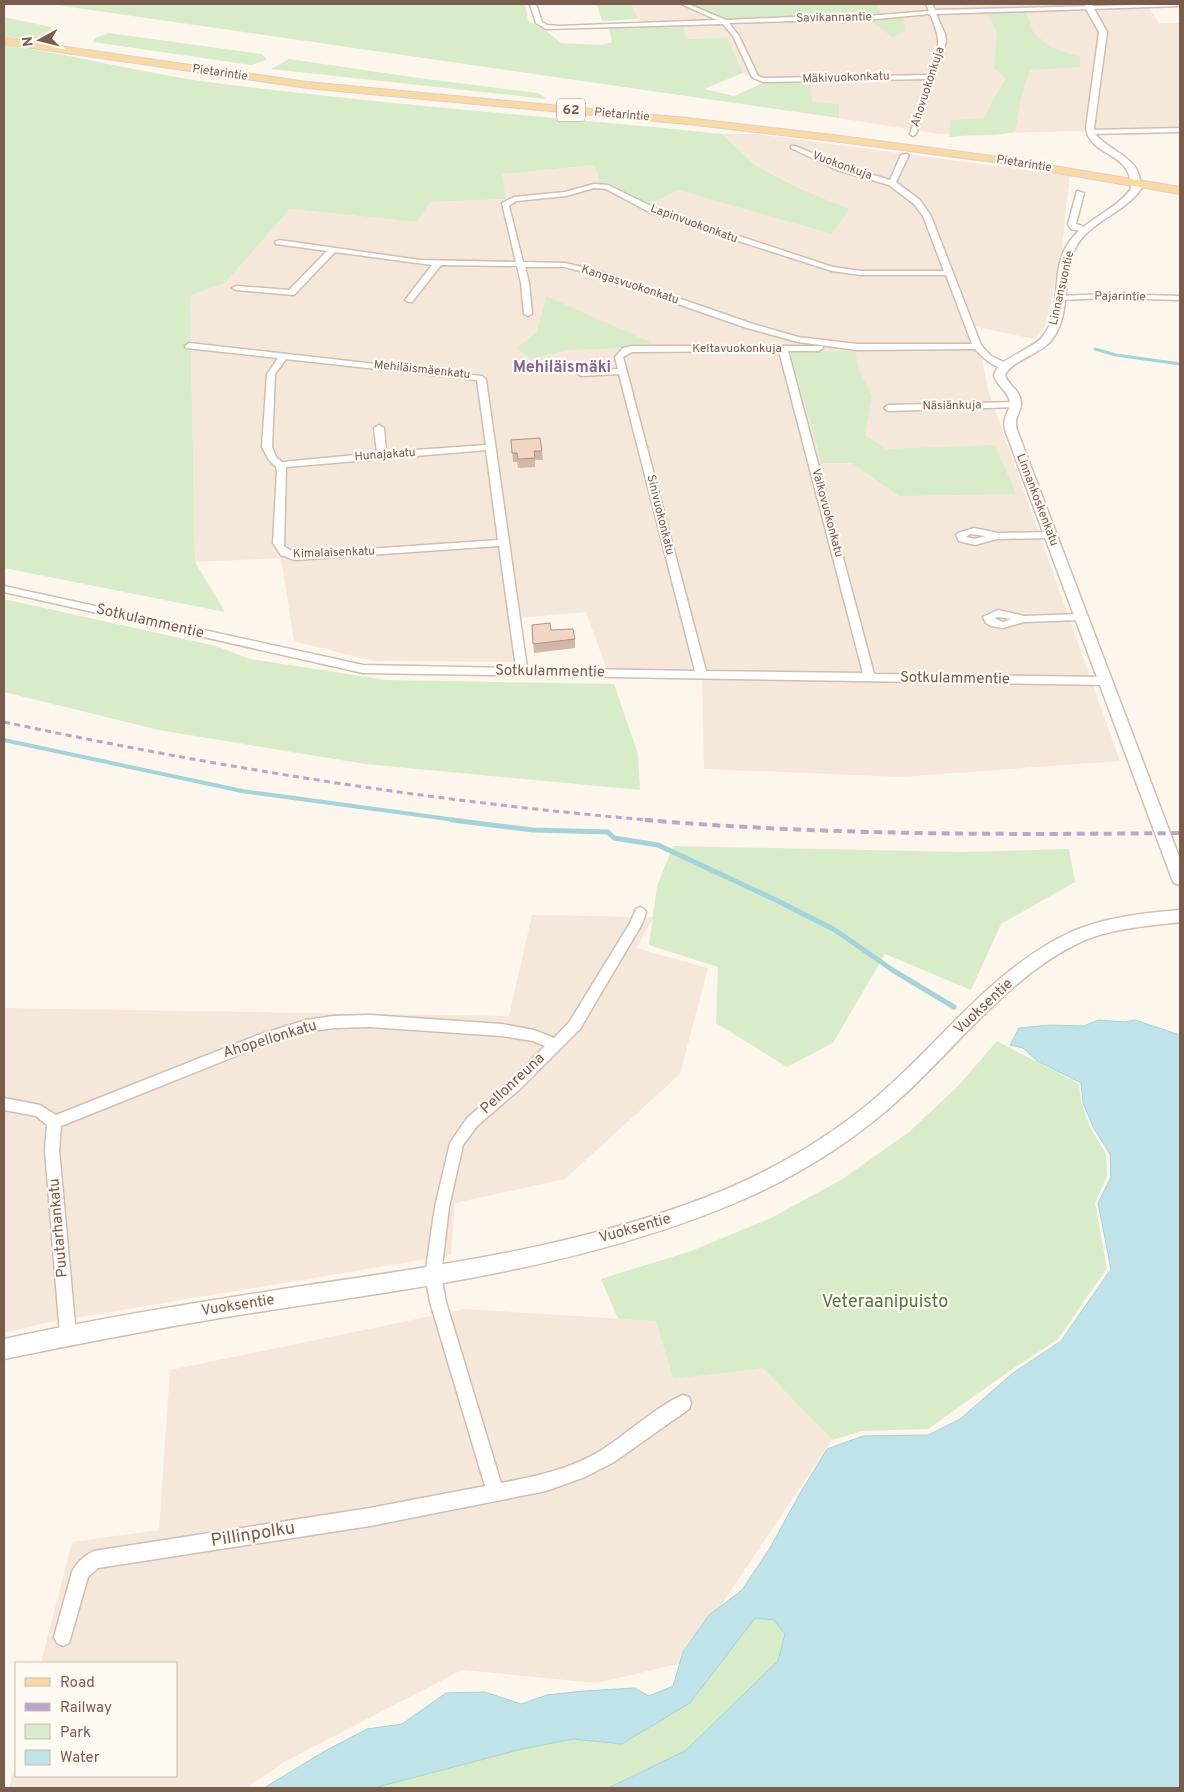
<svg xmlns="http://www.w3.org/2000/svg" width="1184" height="1792" viewBox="0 0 1184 1792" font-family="Overpass,sans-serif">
<rect width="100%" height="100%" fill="#fdf6ec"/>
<!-- residential -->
<g fill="#f5e8da">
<path d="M631 4H695L882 14 877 4H1146L1159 23H1180V129L938 134 839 118 838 104 811 101 810 83H763L743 73 727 37 687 39 648 26 638 19Z"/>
<path d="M722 134H757L1070 176 1061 256 1046 324 1035 339 976 327 988 390 1120 761 900 777 704 769 702 679 610 678 586 612 509 619 513 662 373 661 294 641 281 558 195 562 190 296 225 283 290 209 417 222 430 202 506 199 501 174 596 165 830 234 850 209 802 189 755 165Z"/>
<path d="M532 915 654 917 636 948 708 968 680 1074 565 1179 455 1203 451 1255 50 1322 4 1333V1008L509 1016Z"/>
<path d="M465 1309 656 1321 673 1379 763 1367 832 1440 682 1663 597 1683 462 1670 284 1762 246 1788H9L16 1760V1776H176V1663H41L72 1542 159 1530 170 1370Z"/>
</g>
<!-- green -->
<g fill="#d8ecc9">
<path d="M49 4H525L528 21 545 30 561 43 601 45 612 42 609 28 682 24 687 39 727 37 743 73 704 89 734 96 763 83H810L812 101 839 104V118Z"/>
<path d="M597 4H631L638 19 602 21Z"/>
<path d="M693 4H877L882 15 903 17 905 31 893 37 870 21 848 16 726 20Z"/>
<path d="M1026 12 1034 34 1053 48 1080 57V67L1030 70 1021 97 1015 132C993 137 971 134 949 137L951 120 983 118 1006 78 994 69 997 31 987 14Z"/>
<path d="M4 17 51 27V44L4 37Z"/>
<path d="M109 33 262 54 267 60 251 65 93 42 95 38Z"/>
<path d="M4 45C77 55 149 75 223 84 388 105 555 117 722 134L755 165 799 188 850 209 831 234 678 190 648 206 600 183 595 165 502 174 506 199 430 202 417 222 290 209 225 283 190 296 195 562 225 612 4 568Z"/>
<path d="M289 59 419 78 538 93 547 99 271 69Z"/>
<path d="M546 296 652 343 604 349 568 350 532 359 516 348 537 332Z"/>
<path d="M855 351 859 370 872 396 865 435 886 449 995 445 1016 494 899 496 852 463H822L790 352Z"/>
<path d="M4 599 216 646 250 659 387 680 614 684 638 754 640 790 365 764 159 730 4 692Z"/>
<path d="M673 846 963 852 1069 849 1075 882 1001 924 971 990 885 954 833 1043 787 1067 716 1023 718 967 649 945 657 886Z"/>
<path d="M997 1041 1079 1084 1081 1102 1090 1127 1106 1154 1107 1176 1095 1203 1107 1268 1058 1339 1011 1370 928 1429 862 1431 832 1440 763 1368 673 1379 656 1321 618 1319 601 1279 691 1251 769 1219 841 1180 909 1132 958 1086Z"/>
<path d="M755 1618 774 1620 785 1634 778 1661 685 1751 613 1786 608 1788H374L522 1749 573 1739 622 1744 732 1646Z"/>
</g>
<!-- water -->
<path fill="#bfe3e8" stroke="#a5d3da" d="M1098 1020 1125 1022 1135 1020 1180 1035V1788H608L685 1751 778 1661 785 1634 774 1620 755 1618 690 1703 622 1744 573 1739 522 1749 374 1788H264L323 1752 367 1729 402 1724 446 1693 485 1692 521 1704 547 1695 584 1691 635 1688 649 1696 673 1686 683 1652 709 1615 742 1590 770 1548 799 1495 827 1449 863 1436 928 1435 960 1419 1013 1373 1061 1341 1111 1269 1098 1203 1111 1177 1110 1154 1093 1127 1083 1103 1081 1083 1037 1061 1023 1048 1010 1045 1019 1028 1051 1025 1084 1026Z"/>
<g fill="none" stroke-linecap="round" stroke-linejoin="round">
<!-- stream-far2 -->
<path stroke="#a5d3da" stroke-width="3" d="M1095 349 1116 355 1180 364"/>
<!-- stream-far1 -->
<path stroke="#a5d3da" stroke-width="4" d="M4 740 242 791 463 821"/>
<!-- stream -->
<path stroke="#a5d3da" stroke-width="5" d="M452 820 533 830 608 832 614 838 658 845 776 900 835 930 894 971 954 1007"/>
<defs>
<g id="minor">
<path d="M530 4H536L542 22 547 25 559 26 717 20 681 4H688L726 20 793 17 844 18 929 11 926 4H932L935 10 1180 4V6L936 14 945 34 946 42 916 134 913 136 910 134 928 79 763 82 752 77 733 36 723 24 546 29 536 23ZM930 14C943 45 939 45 929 75L764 78 758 76 739 36 729 23 793 21 844 22Z"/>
<path d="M1180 128V132L1091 134 1088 132 1091 130Z"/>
<path d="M791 146H795L843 166 890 180 901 155 907 154 909 155 896 182 920 200 931 216 981 345 991 356 1010 365V369C996 370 983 358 975 349L857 350 798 342 747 328 594 275 565 267H525L529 283 532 314 528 316 524 314 521 283 517 266 441 265 412 302H409L405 300 432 265 335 252 294 295 236 290 232 288 236 286 289 290 327 251 276 244 275 242 279 240 420 260 516 262 502 203 514 197 565 192 594 184 608 185 657 209 833 267 861 271H944L923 216 914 204 889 185 837 170 791 148ZM594 188 606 189 651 213 832 271 861 275H946L972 344H857L798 337 753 324 600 271 565 263 523 262 509 206 516 201 566 196Z"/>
<path d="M1077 191 1084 193 1076 224 1088 228 1089 230 1085 232 1071 229 1068 224Z"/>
<path d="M1107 294 1180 296V300L1107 298 1060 300 1056 298 1060 296Z"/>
<path d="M189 343 482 376 486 380 527 668 695 671 619 374 581 376 577 373 581 370 618 369 615 357 623 348 632 346H822L823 348 819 351H788L874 674 1106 677 1111 681 1106 685 363 673 4 592V586L363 665 516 668 499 546 295 560 281 555 273 543 277 472 276 467 269 460 262 447 267 374 278 358 186 348 185 346ZM779 351 863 673 706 671 623 357 632 352ZM286 359 477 380 486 445 386 452 384 428 379 425 374 428 377 453 282 462 276 457 272 447 275 374ZM486 450 498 540 296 554 284 546 286 467Z"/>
<path d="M1016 402 1019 403V407L888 411 884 408 888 405Z"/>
<path d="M974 528 998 533 1050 532 1055 535 1050 538 997 539 975 545 959 541 956 535 958 533ZM970 534 986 536 975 539 966 537Z"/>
<path d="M998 610 1024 616 1081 614 1086 617 1081 620 1024 622 1003 628 991 626 986 623 983 617ZM999 617 1011 619 1003 622 994 618Z"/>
<path d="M640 907 644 909 646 912 642 924 580 1029 520 1089 477 1126 463 1145 449 1207 441 1275 446 1302 501 1483C537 1476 572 1469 603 1449 627 1434 658 1405 683 1395L689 1397 691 1403 689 1409 614 1462 585 1477 546 1491 370 1526 98 1568 88 1577 69 1643 63 1646 57 1643 54 1637 72 1572C76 1563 85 1555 94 1551L370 1508 485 1486 430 1302 425 1275 435 1207 450 1143 467 1118 510 1081 545 1046 533 1041 502 1036 370 1027 334 1028 306 1032 266 1044 61 1126 59 1150 76 1335 74 1340 68 1343 62 1340 60 1335 45 1150 47 1125 36 1116 4 1110V1098L40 1105 56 1115 258 1035 306 1020 334 1016 370 1015 502 1024 534 1030 554 1038 570 1021 630 923 636 909Z"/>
</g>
<g id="tertiary">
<path d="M1086 5H1092L1107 32 1094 128 1095 134C1114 155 1141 156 1141 189 1123 214 1089 222 1076 247 1060 276 1073 316 1050 342 1039 354 1010 362 1005 375 1008 386 1021 390 1021 403 1022 412 1013 416 1017 430L1180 859V885L1174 883 1172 879 1005 430C1002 416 1010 412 1010 403 1009 391 996 386 994 375 999 357 1032 351 1044 335 1062 311 1051 273 1066 247 1081 220 1113 213 1131 189 1132 150 1090 158 1086 128L1099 32 1085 7Z"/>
<path d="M1180 910V922C1149 926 1115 928 1085 940 1012 973 961 1042 904 1095 857 1139 801 1174 742 1200 589 1266 422 1287 258 1312 173 1325 88 1342 4 1359V1339C105 1317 207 1301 309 1285 450 1264 596 1244 729 1188 788 1162 844 1128 891 1084 948 1032 1000 964 1073 931 1106 917 1144 913 1180 910Z"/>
</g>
<path id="primary" d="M4 38 307 82 687 118 833 135 993 156 1180 187V194L993 162 833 141 687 124 307 88 4 44Z"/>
</defs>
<!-- minor casing -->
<use href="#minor" stroke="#d1beb0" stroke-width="3"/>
<!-- tertiary casing -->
<use href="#tertiary" stroke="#d1beb0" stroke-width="3"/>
<!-- primary casing -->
<use href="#primary" stroke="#dad1cd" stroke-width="2"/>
<!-- minor -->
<use href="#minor" fill="#fff" fill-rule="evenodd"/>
<!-- tertiary -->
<use href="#tertiary" fill="#fff" fill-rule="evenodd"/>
<!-- primary -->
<use href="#primary" fill="#fbd9a5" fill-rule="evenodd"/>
<!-- rail-far1 -->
<path stroke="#b9a8c9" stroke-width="3" stroke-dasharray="6 4.5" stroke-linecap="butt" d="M4 722C221 768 439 803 661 821"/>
<!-- rail -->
<path stroke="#b9a8c9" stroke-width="4" stroke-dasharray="8 5.5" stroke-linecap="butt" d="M645 820C823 835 1002 835 1180 833"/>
</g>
<!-- wall -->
<g fill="#d1b7a8">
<path d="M511 440 542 451 543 460H535V467L518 468 517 462H513Z"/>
<path d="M532 625 551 630 575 639V648L534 653Z"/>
</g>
<!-- building -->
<g fill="#f3d5c3" stroke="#aa9588">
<path d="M540 438 542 451H534L535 458 518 459 517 453H512L511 440Z"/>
<path d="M550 623 551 630 573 629 575 639 533 644 532 625Z"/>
</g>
<g text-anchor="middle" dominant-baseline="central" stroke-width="4.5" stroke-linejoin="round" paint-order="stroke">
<!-- far-street labels -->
<g font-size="12" fill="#7a5c4d" stroke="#fffaf3">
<text transform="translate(834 18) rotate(-1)">Savikannantie</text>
<text transform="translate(220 73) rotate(8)">Pietarintie</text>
<text transform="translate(846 78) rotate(-2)">Mäkivuokonkatu</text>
<text transform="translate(928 87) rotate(-72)">Ahovuokonkuja</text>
<text transform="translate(622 115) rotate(5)">Pietarintie</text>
<text transform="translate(1024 164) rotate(9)">Pietarintie</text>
<text transform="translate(842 166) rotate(20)">Vuokonkuja</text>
<text transform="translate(694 224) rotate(20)">Lapinvuokonkatu</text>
<text transform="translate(630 285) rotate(18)">Kangasvuokonkatu</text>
<text transform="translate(1062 288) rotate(-77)">Linnansuontie</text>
<text transform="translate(1120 297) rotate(1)">Pajarintie</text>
<text x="737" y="349">Keltavuokonkuja</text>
<text transform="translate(422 370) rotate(6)">Mehiläismäenkatu</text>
<text transform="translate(952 406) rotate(-1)">Näsiänkuja</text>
<text transform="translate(385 455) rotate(-4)">Hunajakatu</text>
<text transform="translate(1037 500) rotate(69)">Linnankoskenkatu</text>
<text transform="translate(827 513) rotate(75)">Valkovuokonkatu</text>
<text transform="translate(660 515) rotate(76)">Sinivuokonkatu</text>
<text transform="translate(334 553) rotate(-2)">Kimalaisenkatu</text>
</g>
<!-- shield labels -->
<rect fill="#fffaf3" stroke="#a28b7f" stroke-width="1" x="557" y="98.5" width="28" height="23" rx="4"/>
<g font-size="14" font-weight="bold" fill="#7a5c4d">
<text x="571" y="110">62</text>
</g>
<!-- street labels -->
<g font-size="15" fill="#7a5c4d" stroke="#fffaf3">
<text transform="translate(150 622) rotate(13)">Sotkulammentie</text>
<text transform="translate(550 672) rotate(1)">Sotkulammentie</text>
<text transform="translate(955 679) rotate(1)">Sotkulammentie</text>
<text transform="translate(984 1007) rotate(-43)">Vuoksentie</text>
<text transform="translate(270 1040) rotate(-17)">Ahopellonkatu</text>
<text transform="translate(513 1084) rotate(-43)">Pellonreuna</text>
<text transform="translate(59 1228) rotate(-95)">Puutarhankatu</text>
<text transform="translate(635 1229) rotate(-16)">Vuoksentie</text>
<text transform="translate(238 1306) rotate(-9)">Vuoksentie</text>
</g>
<!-- far-district labels -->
<g font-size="16" font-weight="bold" fill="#846695" stroke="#fffaf3">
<text x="562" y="368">Mehiläismäki</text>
</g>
<!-- near-park labels -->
<g font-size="18" fill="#537a41" stroke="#fffaf3">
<text x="885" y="1302">Veteraanipuisto</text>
</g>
<!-- near-street labels -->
<g font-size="18" fill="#7a5c4d" stroke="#fffaf3">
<text transform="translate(253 1535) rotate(-9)">Pillinpolku</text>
</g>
</g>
<!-- border -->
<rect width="1184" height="1792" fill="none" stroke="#7a5c4d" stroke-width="10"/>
<!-- legend -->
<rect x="15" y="1662" width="162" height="115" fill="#fffaf3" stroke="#cabbb1"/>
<rect x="25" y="1678" width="25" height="8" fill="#fbd9a5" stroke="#cabbb1"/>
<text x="60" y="1687" font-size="15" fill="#7a5c4d">Road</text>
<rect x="25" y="1703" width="25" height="8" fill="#b9a8c9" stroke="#cabbb1"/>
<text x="60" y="1712" font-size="15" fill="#7a5c4d">Railway</text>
<rect x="25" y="1724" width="25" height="15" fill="#d8ecc9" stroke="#cabbb1"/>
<text x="60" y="1737" font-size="15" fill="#7a5c4d">Park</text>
<rect x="25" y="1750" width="25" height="15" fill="#bfe3e8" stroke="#cabbb1"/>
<text x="60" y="1762" font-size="15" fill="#7a5c4d">Water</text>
<!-- north arrow -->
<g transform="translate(40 40) rotate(263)" stroke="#fffaf3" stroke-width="4" paint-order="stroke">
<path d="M0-4L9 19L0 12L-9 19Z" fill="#7a5c4d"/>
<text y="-8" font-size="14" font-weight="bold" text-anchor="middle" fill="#7a5c4d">N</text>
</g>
</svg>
